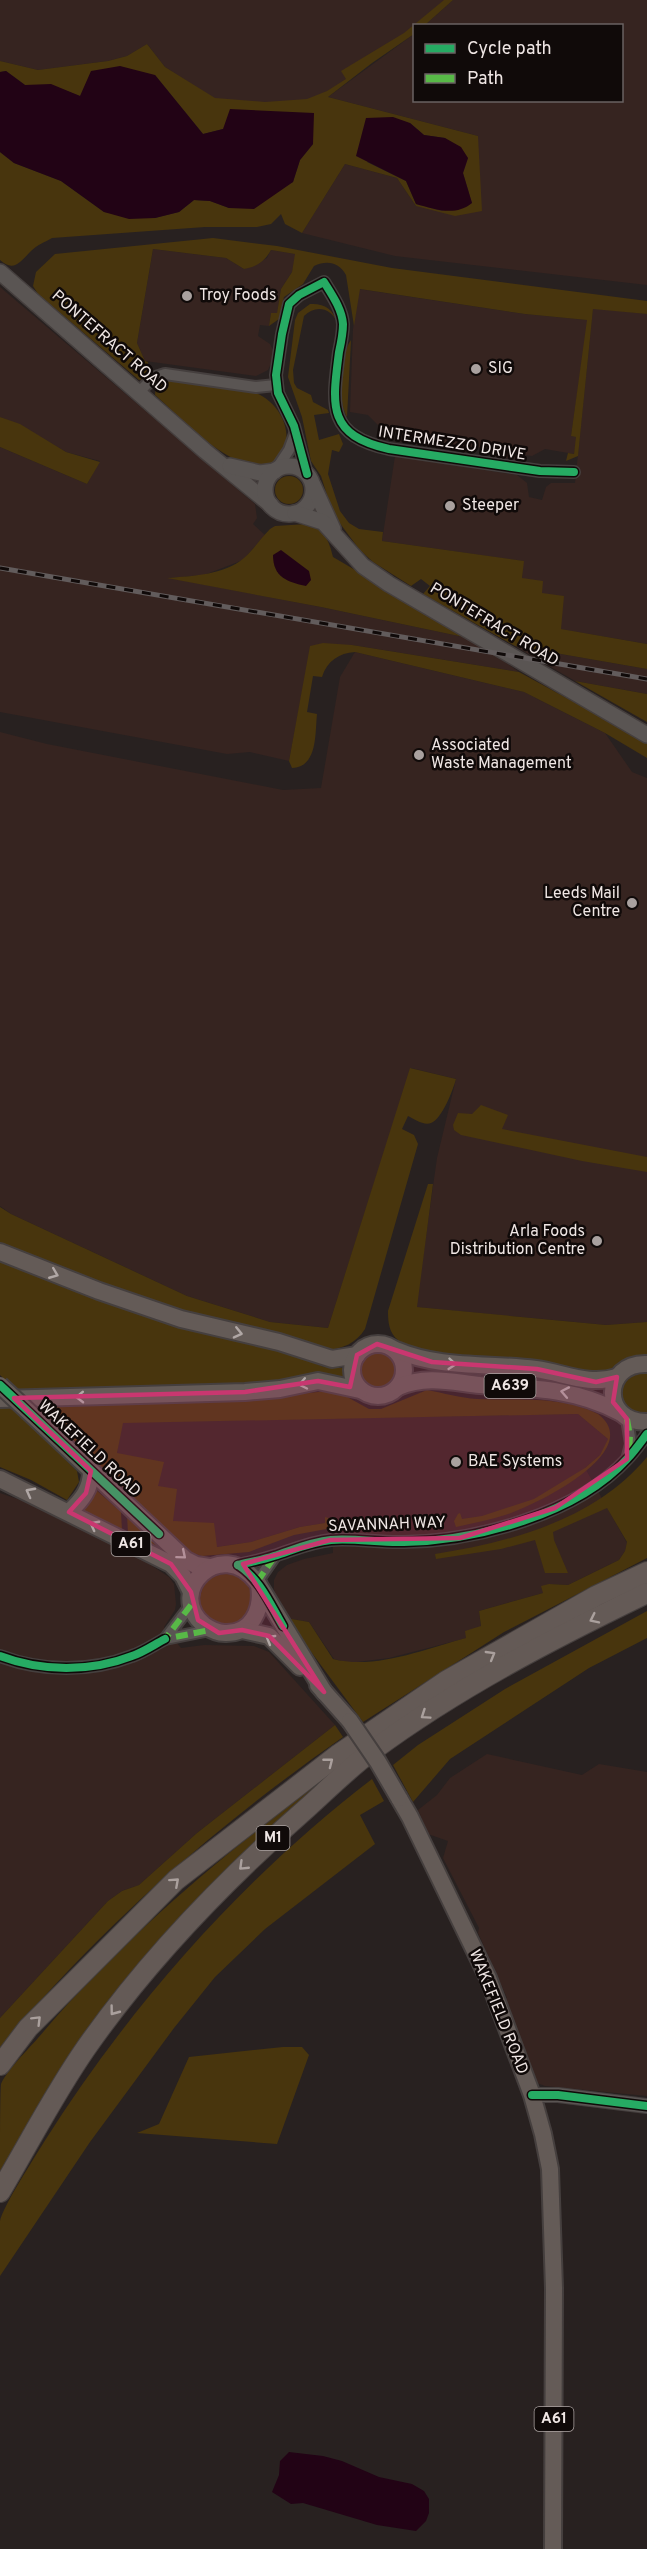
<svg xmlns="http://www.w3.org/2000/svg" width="647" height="2549" viewBox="0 0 647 2549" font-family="Overpass,sans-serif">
<rect width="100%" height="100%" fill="#282120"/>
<!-- built -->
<g fill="#362420">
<path d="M0 0H445L418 25 414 26 346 81 302 105 215 99 165 67 147 44 127 56 108 61 38 70 0 61Z"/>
<path d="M453 0H647V285L395 256 302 233 345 164 397 178 416 206 478 136 328 97 414 34V100H622V26L425 25Z"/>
<path d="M153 249 226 258 244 269 267 258 271 250 296 254 292 272 281 289 277 314H271L269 326 260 325 258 336 270 344 273 350 274 357 268 370 256 376 145 361 137 343Z"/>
<path d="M0 287 255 504 257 518 253 524 265 535 243 560 204 575 170 578 321 607 473 639 519 672 352 645 311 646 289 761 250 752 227 754 0 712V447L87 484 100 461 66 452 20 425 0 417Z"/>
<path d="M359 289 525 314 588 320 571 436 577 437 574 454 545 449 532 456 524 455 523 460 492 456 486 448 474 447 467 452 400 442 402 433 380 430V427L368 415 350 412 353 329Z"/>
<path d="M593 308 647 314V644L560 629 541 593 522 578 523 561 382 541 395 456 517 475 527 483 529 497 542 500 546 487 551 483H575Z"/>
<path d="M515 646 647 669V694L575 681Z"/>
<path d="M355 652 524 692 605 733 632 772 647 778V1322L606 1325 416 1307 437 1158 456 1079 411 1068 328 1328 270 1322 187 1296 11 1214 0 1206V732L47 744 283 790 321 788 340 677Z"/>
<path d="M578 1414 608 1439 600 1455 585 1468 627 1543 625 1551 619 1560 568 1585 549 1584 543 1593 479 1611 481 1627 467 1638 389 1658 349 1663 334 1659 309 1622 286 1618 276 1599 274 1589V1580L278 1572 287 1565 304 1559 333 1553 332 1523 329 1518 325 1517V1523L300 1527 251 1542 216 1547 172 1521 158 1486 117 1453 122 1422Z"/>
<path d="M0 1493 32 1504 123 1547 169 1577 174 1584 176 1604 175 1610 164 1627 181 1648 204 1645 254 1646 269 1652 335 1725 197 1833 139 1885 122 1891 108 1901 0 2018Z"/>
<path d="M487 1754 582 1775 599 1764 647 1772V2096L545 2086 537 2083 504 1999 507 1998 478 1933 479 1928 443 1858 448 1841 428 1834 418 1810 437 1795 450 1778Z"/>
</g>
<!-- green -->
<g fill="#48350d" fill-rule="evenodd">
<path d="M444 0H453L425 25 414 26V34L372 63 328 97 478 136 482 211 455 216 416 206 397 178 345 164 302 233 285 224 281 214 271 224 257 227H205L52 238C45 242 37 245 31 251 21 261 14 273 0 260V152L14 163 61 181 104 212 155 218 179 212 194 200 210 201 229 208 293 182 300 160 313 144 223 129 203 134 155 75 80 96 51 85H25L6 71 0 72V61L38 70 108 61 127 56 147 44 165 67 215 98 265 102 307 99 327 91 346 79 341 71 404 33ZM410 123 424 135 445 138 468 158 463 173 472 203 442 211 416 204 406 181 367 162Z"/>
<path d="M213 238 277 246 392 268 647 301V314L593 309 578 456 566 461 568 453 574 454 576 437 571 436 587 320 525 314 360 289 354 326 346 275C339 262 327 260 314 266L303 284 284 297 279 319 269 326 271 313H277L281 289 292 272 295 254 271 250C265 261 257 267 244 269L226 258 153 249 137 343 145 361 148 362 147 377 139 380 38 294 33 286 36 272 55 254Z"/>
<path d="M310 304C324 303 333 309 337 322 330 307 315 305 304 316L293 370 294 383 297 388 311 395 313 402 328 410 329 413 314 415 319 440 339 434 343 444 339 452 332 450 328 474 340 511 349 523 359 529 383 532 382 541 524 561 522 578 543 581 542 593 564 596 561 629 647 644V669L515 646 423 594 430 586 421 579 411 586 373 562 359 549 333 514 321 476 311 461 302 417 288 377 295 320 298 313Z"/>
<path d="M351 340 347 417C337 402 340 354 351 340Z"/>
<path d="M165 380 256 393C300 412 295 476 251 465 213 455 184 420 155 395L156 385Z"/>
<path d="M0 417 20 424 66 452 100 462 87 484 0 447Z"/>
<circle cx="289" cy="490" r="14"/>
<path d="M307 524C324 529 329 540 333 557L473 639 321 607 167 578C192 576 224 575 244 558 254 549 261 538 270 529L275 526Z"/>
<path d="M323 643 352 645 519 672 647 742V758L605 733 524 692 355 652C339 653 327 661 322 677L313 676 307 712 317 714C315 733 318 767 292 768L289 761 310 646Z"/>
<path d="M575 681 647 694V722Z"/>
<path d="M410 1068 456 1079C453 1090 442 1119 431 1123 424 1126 414 1119 408 1116L402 1129 414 1135 418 1144 365 1329C356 1343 343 1349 326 1350L152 1305 0 1247V1207L11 1214 187 1296 270 1322 328 1328Z"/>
<path d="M481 1105 508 1115 502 1129 647 1157V1172L582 1161 461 1135 454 1130 453 1125 458 1113 472 1114Z"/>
<path d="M428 1184H433L417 1307 606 1325 647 1322V1356C628 1356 619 1364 604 1373 561 1369 427 1363 398 1340 389 1333 388 1322 388 1311Z"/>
<path d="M0 1261 65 1288 152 1318 282 1350 324 1367 343 1368 344 1377 322 1374 267 1385 21 1395 0 1375Z"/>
<circle cx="378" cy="1371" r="19"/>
<path d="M643 1373H647V1415L630 1412 622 1400C620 1385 628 1375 643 1373Z"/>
<path d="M427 1390C444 1393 460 1398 477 1399 517 1401 560 1395 598 1414 647 1451 534 1506 505 1515 489 1520 473 1523 456 1527L454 1521 458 1514 460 1513 462 1519 482 1516 534 1499 585 1468 600 1455 608 1439 578 1414 123 1423 117 1453 164 1462 158 1486 177 1489 173 1521 214 1523 217 1547 251 1542 300 1527 325 1523V1517L329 1518 332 1528 294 1535 249 1552 202 1556 192 1553 144 1509 135 1505 109 1481 111 1473 101 1467 97 1469 32 1406 298 1391 300 1394 327 1391 340 1393 369 1409H381Z"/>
<path d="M9 1405 77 1471 79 1482 67 1500 31 1480 0 1467V1406Z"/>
<path d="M647 1457V1558L504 1632 363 1722 286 1618 309 1622 333 1659C375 1670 425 1649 466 1638L465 1631 481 1626 479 1611 543 1593 541 1586 549 1584 568 1585 619 1560 625 1551 627 1542 607 1508 553 1532 554 1540 568 1573H545L535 1540 501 1549 436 1559 435 1554C512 1542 596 1519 647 1457Z"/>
<path d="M95 1489 121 1512 122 1531 80 1509Z"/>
<path d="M127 1514 173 1557 128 1534Z"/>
<circle cx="226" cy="1600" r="26"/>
<path d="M647 1611V1638L589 1668 450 1759 413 1802 393 1765 418 1745 505 1689Z"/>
<path d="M335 1725 343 1737C213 1828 102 1926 0 2047V2018L108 1901 122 1891 139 1885 197 1833Z"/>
<path d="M340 1767 297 1809 47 2093 0 2171C0 2157 0 2092 1 2084 9 2067 32 2046 44 2031 130 1931 233 1846 340 1767Z"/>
<path d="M372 1779 384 1801 360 1815 375 1844 265 1929 215 1977 174 2028 90 2142 0 2276C0 2259 0 2238 0 2221 3 2206 35 2157 44 2142 132 2003 242 1879 372 1779Z"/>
<path d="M283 2047H302L309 2055 277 2144 137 2133 159 2124 189 2057Z"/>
</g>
<!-- water -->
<g fill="#220315">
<path d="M120 66 155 75 203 134 223 129 230 109 314 113 313 144 300 160 293 182 254 209 229 208 210 201 194 200 179 212 155 218 129 219 104 212 61 181 14 163 0 152V72L6 71 25 85 51 84 80 96 91 71Z"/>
<path d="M393 117 410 123 424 135 445 138 461 147 468 158 463 173 472 203C455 217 435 209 416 204L406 181 356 156 366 118Z"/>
<path d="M281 550 309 571 311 580 306 586C287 582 273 577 273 555Z"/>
<path d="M289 2452 323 2456 342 2461 379 2477 412 2484 424 2491 429 2499V2513L426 2521 416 2531 377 2525 303 2503 291 2504 272 2492 279 2475 280 2461Z"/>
</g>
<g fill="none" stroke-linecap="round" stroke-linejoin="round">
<defs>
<g id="minor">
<path d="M139 392 153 378 165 374 256 387 276 385"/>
<path d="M275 471 289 450 295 434"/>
<path d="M307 474 294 426 278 393 276 375 282 334 289 304 299 295 324 282C332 295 342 309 343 324 343 333 341 343 339 352 332 406 327 435 389 449L540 471 574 472"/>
<path d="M627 1419 631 1444 628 1456"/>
<path d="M238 1565C250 1562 262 1560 274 1556 293 1550 310 1542 331 1540 355 1538 380 1543 404 1542 476 1541 577 1514 627 1459 634 1452 641 1442 647 1434"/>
<path d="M257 1582 275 1556"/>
<path d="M191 1605 165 1639 210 1630"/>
<path d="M0 1656C42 1672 91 1672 132 1656 144 1652 155 1644 165 1639"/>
</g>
<path id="tertiary" d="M532 2095H558L647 2106"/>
<g id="secondary">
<path d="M0 272 205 451 271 505"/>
<path d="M230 466 260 473 275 471"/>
<circle cx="289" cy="490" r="24"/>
<path d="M313 485 333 529"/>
<path d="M295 513 323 522 363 566 389 584 647 735"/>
</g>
<g id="primary">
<path d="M0 1252 99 1291 181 1319 279 1342 332 1359 357 1355"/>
<circle cx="378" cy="1370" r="26"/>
<path d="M396 1350C441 1369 488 1363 536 1369 565 1373 588 1386 617 1377"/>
<path d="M647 1364C602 1362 601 1423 647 1422"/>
<path d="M398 1387C427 1375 451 1382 480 1385 529 1388 575 1388 619 1412"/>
<path d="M0 1399 245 1392 280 1389 318 1381 360 1390"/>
<path d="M45 1427 186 1560 196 1565 209 1567"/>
<path d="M0 1479 171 1564 183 1576 191 1592"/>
<path d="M69 1512C82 1500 91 1489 91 1471"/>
<path d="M259 1585C263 1609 252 1634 225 1633 217 1633 211 1630 204 1625 164 1592 221 1535 257 1582L324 1692"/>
<path d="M242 1630 269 1636 300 1667"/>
<path d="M318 1685 350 1721"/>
<path d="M399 1798 410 1817 488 1978 532 2095 543 2134 550 2169 554 2288 553 2549"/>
</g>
<g id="motorway">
<path d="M0 2065 28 2028 176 1880 339 1754 446 1681 596 1596 647 1572"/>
<path d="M0 2192C28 2145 54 2094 86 2048 149 1958 225 1880 307 1808 328 1789 349 1768 372 1751 457 1688 552 1639 647 1593"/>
</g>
</defs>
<!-- minor casing -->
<use href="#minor" stroke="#453f3e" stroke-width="14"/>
<!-- tertiary casing -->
<use href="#tertiary" stroke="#453f3e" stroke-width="16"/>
<!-- secondary casing -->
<use href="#secondary" stroke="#453f3e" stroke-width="18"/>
<!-- primary casing -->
<use href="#primary" stroke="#453f3e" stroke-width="20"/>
<!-- motorway casing -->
<use href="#motorway" stroke="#453f3e" stroke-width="22"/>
<!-- minor -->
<use href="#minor" stroke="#5a5553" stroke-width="10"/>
<!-- tertiary -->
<use href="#tertiary" stroke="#5a5553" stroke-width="14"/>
<!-- secondary -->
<use href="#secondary" stroke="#5a5553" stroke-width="15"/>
<!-- primary -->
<use href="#primary" stroke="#645b57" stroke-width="16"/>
<!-- motorway -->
<use href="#motorway" stroke="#645a56" stroke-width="20"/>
<defs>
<path id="rail" d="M0 568 647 679"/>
</defs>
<!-- rail casing -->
<use href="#rail" stroke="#625c5c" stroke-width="5"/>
<!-- rail -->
<use href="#rail" stroke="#100a09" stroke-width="3" stroke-dasharray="9" stroke-linecap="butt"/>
<defs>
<g id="primary-bridge">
<path d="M0 1385 45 1427"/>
<path d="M350 1721 378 1762 399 1798"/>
</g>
</defs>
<!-- primary-bridge casing -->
<use href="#primary-bridge" stroke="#453f3e" stroke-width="20" stroke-linecap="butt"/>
<!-- primary-bridge -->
<use href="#primary-bridge" stroke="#645b57" stroke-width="16"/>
<!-- quiet -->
<g stroke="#58b947" stroke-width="6" stroke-dasharray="12 6" stroke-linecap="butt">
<path d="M627 1419 630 1436 629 1453"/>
<path d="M257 1582 275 1556"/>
<path d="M191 1605 165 1639 210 1630"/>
</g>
<defs>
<g id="cycleway">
<path d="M307 474 294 426 278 393 276 375 282 334 289 304 299 295 324 282C332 295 342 309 343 324 343 333 341 343 339 352 332 406 327 435 389 449L540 471 574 472"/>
<path d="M0 1385 159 1534"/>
<path d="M238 1565C250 1562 262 1560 274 1556 293 1550 310 1542 331 1540 355 1538 380 1543 404 1542 476 1541 577 1514 627 1459 634 1452 641 1442 647 1434"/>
<path d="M238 1565C260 1579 270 1604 283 1626"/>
<path d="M0 1656C42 1672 91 1672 132 1656 144 1652 155 1644 165 1639"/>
<path d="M532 2095H558L647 2106"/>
</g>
</defs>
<!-- cycleway casing -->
<use href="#cycleway" stroke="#100a09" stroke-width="11"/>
<!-- cycleway -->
<use href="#cycleway" stroke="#26ab63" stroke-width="8"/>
</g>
<!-- one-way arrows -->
<defs><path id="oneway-chevron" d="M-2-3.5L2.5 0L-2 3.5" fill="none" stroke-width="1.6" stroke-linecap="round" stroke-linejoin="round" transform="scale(1.5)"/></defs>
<g stroke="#b0a7a5">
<use href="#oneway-chevron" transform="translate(54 1274) rotate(22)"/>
<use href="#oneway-chevron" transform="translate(238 1333) rotate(13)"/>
<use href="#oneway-chevron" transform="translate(452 1364) rotate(5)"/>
<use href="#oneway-chevron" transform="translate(303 1384) rotate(168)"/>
<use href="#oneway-chevron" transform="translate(565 1392) rotate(-169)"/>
<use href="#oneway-chevron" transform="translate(80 1397) rotate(179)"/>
<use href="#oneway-chevron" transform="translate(30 1492) rotate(-152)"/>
<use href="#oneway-chevron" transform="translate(94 1525) rotate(-152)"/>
<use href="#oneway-chevron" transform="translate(182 1555) rotate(40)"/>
<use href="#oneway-chevron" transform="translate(270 1639) rotate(-150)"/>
</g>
<g stroke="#aaa09d">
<use href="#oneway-chevron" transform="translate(594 1619) rotate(154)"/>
<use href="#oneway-chevron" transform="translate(491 1655) rotate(-30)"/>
<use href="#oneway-chevron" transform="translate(425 1715) rotate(146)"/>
<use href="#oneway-chevron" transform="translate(329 1762) rotate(-38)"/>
<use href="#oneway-chevron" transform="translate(243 1866) rotate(136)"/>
<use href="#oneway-chevron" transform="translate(175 1882) rotate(-42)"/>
<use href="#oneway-chevron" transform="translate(114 2011) rotate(127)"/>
<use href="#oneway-chevron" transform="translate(37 2020) rotate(-45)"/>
</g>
<!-- marked area -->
<path fill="#c93770" fill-opacity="0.2" stroke="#c93770" stroke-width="4.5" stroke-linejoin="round" d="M377 1344 432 1362 537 1369 596 1382 617 1377 613 1402 627 1419V1459L555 1508 460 1538 330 1540 243 1564 324 1692 269 1636 242 1630 219 1633 198 1620 191 1592 171 1564 69 1512 86 1493 91 1471 14 1398 245 1392 318 1381 350 1387 357 1355Z"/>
<!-- markers -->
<g fill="#a9a19f" stroke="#100a09" stroke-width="2">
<circle cx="187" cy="296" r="6"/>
<circle cx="476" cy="369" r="6"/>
<circle cx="450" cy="506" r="6"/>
<circle cx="419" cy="755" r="6"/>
<circle cx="632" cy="903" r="6"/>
<circle cx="597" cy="1241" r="6"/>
<circle cx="456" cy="1462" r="6"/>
</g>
<g text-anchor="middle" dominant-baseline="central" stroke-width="5" stroke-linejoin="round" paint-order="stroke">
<!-- shield labels -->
<g fill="#100a09" stroke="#aca4a2" stroke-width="1.5">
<rect x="484.5" y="1374" width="51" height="24" rx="4.5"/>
<rect x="111.5" y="1532" width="39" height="24" rx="4.5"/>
<rect x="256.5" y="1826" width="33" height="24" rx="4.5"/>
<rect x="534.5" y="2407" width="39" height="24" rx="4.5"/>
</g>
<g font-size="15" font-weight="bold" fill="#efe6e4">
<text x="510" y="1386">A639</text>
<text x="131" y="1544">A61</text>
<text x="273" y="1838">M1</text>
<text x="554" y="2419">A61</text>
</g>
<!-- poi labels -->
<g font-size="16" fill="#efe6e4" stroke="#100a09" text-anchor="start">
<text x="199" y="296">Troy Foods</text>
<text x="488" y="369">SIG</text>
<text x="462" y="506">Steeper</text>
<text x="431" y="746">Associated<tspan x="431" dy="18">Waste Management</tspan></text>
<text x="620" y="894" text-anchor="end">Leeds Mail<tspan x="620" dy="18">Centre</tspan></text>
<text x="585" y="1232" text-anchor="end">Arla Foods<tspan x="585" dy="18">Distribution Centre</tspan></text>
<text x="468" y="1462">BAE Systems</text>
</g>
<!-- street labels -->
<g font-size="16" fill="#efe6e4" stroke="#100a09">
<text transform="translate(109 342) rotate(41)">PONTEFRACT ROAD</text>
<text transform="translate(452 444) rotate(9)">INTERMEZZO DRIVE</text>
<text transform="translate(494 625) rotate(31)">PONTEFRACT ROAD</text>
<text transform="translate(89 1449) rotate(43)">WAKEFIELD ROAD</text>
<text transform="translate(387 1525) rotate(-2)">SAVANNAH WAY</text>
<text transform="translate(498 2012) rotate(68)">WAKEFIELD ROAD</text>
</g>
</g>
<!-- legend -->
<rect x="413" y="24" width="210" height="78" fill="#100a09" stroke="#696261" stroke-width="1.5"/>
<rect x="425" y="44" width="30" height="9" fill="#26ab63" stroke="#696261" stroke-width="1.5"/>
<text x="467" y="54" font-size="18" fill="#efe6e4">Cycle path</text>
<rect x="425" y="74" width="30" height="9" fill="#58b947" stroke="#696261" stroke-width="1.5"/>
<text x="467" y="84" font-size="18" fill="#efe6e4">Path</text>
</svg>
